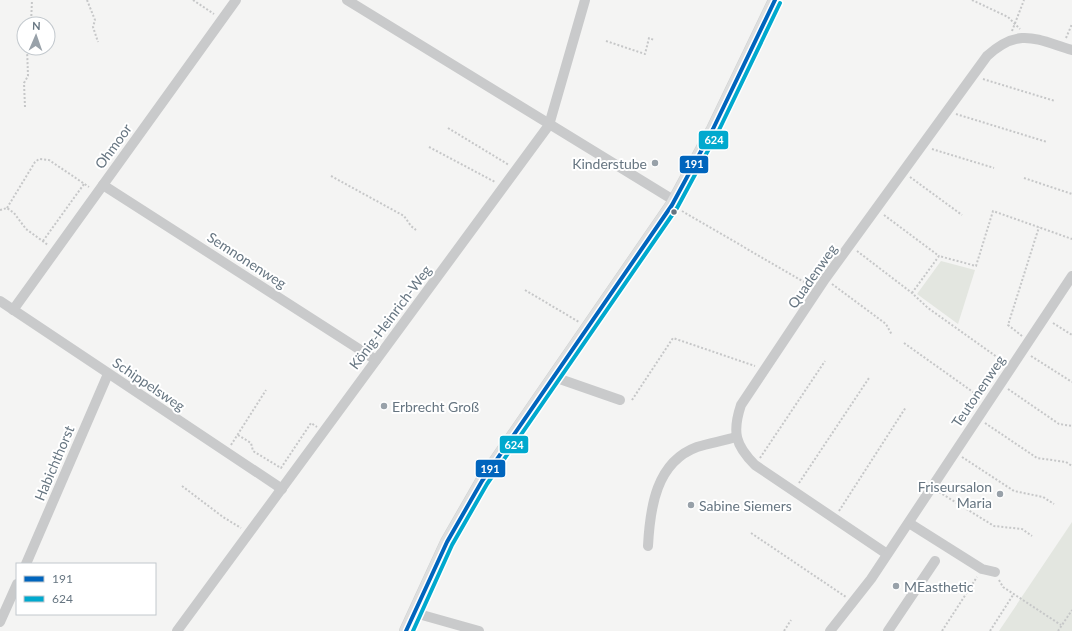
<svg xmlns="http://www.w3.org/2000/svg" width="1072" height="631" viewBox="0 0 1072 631" font-family="Lato,sans-serif">
<rect width="100%" height="100%" fill="#f4f4f3"/>
<!-- green -->
<g fill="#e3e6e0">
<path d="M941 261 975 270 958 324 917 294Z"/>
<path d="M1072 522V631H999Z"/>
</g>
<g fill="none" stroke-linecap="round" stroke-linejoin="round">
<defs>
<path id="major" d="M406 631 447 542 482 481 672 205 713 129 775 0"/>
</defs>
<!-- major casing -->
<use href="#major" stroke="#d0d1d1" stroke-width="14"/>
<!-- path -->
<g stroke="#c6c7c8" stroke-width="2" stroke-dasharray="2 2" stroke-linecap="butt">
<path d="M87 0 95 20 93 27 98 42"/>
<path d="M193 0 214 14"/>
<path d="M972 0 1008 17 1020 29"/>
<path d="M31 24 32 0"/>
<path d="M1012 31 1024 0"/>
<path d="M1066 38 1072 24"/>
<path d="M606 41 645 54 649 38 654 40"/>
<path d="M983 79 1055 101"/>
<path d="M25 107 24 83 28 76 27 48"/>
<path d="M956 114 1047 142"/>
<path d="M448 128 509 165"/>
<path d="M429 147 495 182"/>
<path d="M932 149 994 168"/>
<path d="M331 176 404 216 411 226 416 230"/>
<path d="M910 177 962 215"/>
<path d="M1024 178 1072 194"/>
<path d="M7 208 35 162 39 159 49 160 89 187"/>
<path d="M0 210 7 208 14 213 26 229 48 245"/>
<path d="M682 211 809 285"/>
<path d="M884 215 939 256"/>
<path d="M43 241 84 184"/>
<path d="M857 251 912 293 928 308 1004 362"/>
<path d="M832 284 886 324 892 335"/>
<path d="M525 290 579 322"/>
<path d="M912 293 939 256 976 266 993 211 1072 239"/>
<path d="M1053 323 1072 335"/>
<path d="M1022 336 1008 325 1039 227"/>
<path d="M904 343 980 397"/>
<path d="M1031 356 1072 382"/>
<path d="M1008 389 1059 424 1072 426"/>
<path d="M632 400 673 338 755 366"/>
<path d="M985 423 1037 458 1066 462 1072 466"/>
<path d="M238 435 251 443 253 451 281 468 311 423 317 427"/>
<path d="M231 445 266 390"/>
<path d="M962 457 1014 491 1043 497 1054 504"/>
<path d="M760 458 825 361"/>
<path d="M799 483 869 378"/>
<path d="M182 486 223 517 241 528"/>
<path d="M939 492 994 526 1022 529 1032 536"/>
<path d="M839 511 906 407"/>
<path d="M751 533 846 597"/>
<path d="M999 580 1003 587 1061 625"/>
<path d="M784 631 791 620"/>
<path d="M942 631 977 577"/>
<path d="M990 631 1013 595"/>
<path d="M1058 631 1072 610"/>
</g>
<!-- minor -->
<g stroke="#c9cacb" stroke-width="10">
<path d="M347 0 675 201"/>
<path d="M103 185 376 360"/>
<path d="M0 301 282 489"/>
<path d="M13 310 236 0"/>
<path d="M554 377 620 400"/>
<path d="M909 523 982 569 995 572"/>
<path d="M648 546C650 508 656 462 697 447 709 443 723 441 736 437"/>
<path d="M887 554 755 465C735 445 732 432 741 405L825 279 987 56C1019 27 1035 39 1072 50"/>
<path d="M26 564 108 374"/>
<path d="M415 613 479 631"/>
<path d="M0 622 17 584"/>
<path d="M177 631 549 125 585 0"/>
<path d="M830 631 871 579 1072 276"/>
<path d="M888 631 935 561"/>
</g>
<!-- major -->
<use href="#major" stroke="#dedfdf" stroke-width="13"/>
<defs>
<path id="bus-1" d="M406 631 447 542 482 481 672 205 713 129 775 0"/>
<path id="bus-2" d="M413 631 452 545 487 484 677 208 718 132 780 3"/>
</defs>
<!-- bus-1 casing -->
<use href="#bus-1" stroke="#fff" stroke-width="7"/>
<!-- bus-2 casing -->
<use href="#bus-2" stroke="#fff" stroke-width="7"/>
<!-- bus-1 -->
<use href="#bus-1" stroke="#0065bd" stroke-width="4"/>
<!-- bus-2 -->
<use href="#bus-2" stroke="#00a9ce" stroke-width="4"/>
</g>
<!-- markers -->
<g fill="#98a1a9" stroke="#fff" stroke-width="1.5">
<circle cx="655" cy="163" r="4"/>
<circle cx="384" cy="406" r="4"/>
<circle cx="1000" cy="494" r="4"/>
<circle cx="691" cy="505" r="4"/>
<circle cx="896" cy="586" r="4"/>
</g>
<circle fill="#667581" stroke="#fff" stroke-width="1.5" cx="674" cy="212" r="3.5"/>
<g text-anchor="middle" dominant-baseline="central" stroke-width="4" stroke-linejoin="round" paint-order="stroke">
<!-- street labels -->
<g font-size="14" fill="#667581" stroke="#fff">
<text transform="translate(113 146) rotate(-54)">Ohmoor</text>
<text transform="translate(247 260) rotate(33)">Semnonenweg</text>
<text transform="translate(812 276) rotate(-55)">Quadenweg</text>
<text transform="translate(390 317) rotate(-53)">König-Heinrich-Weg</text>
<text transform="translate(149 384) rotate(34)">Schippelsweg</text>
<text transform="translate(978 391) rotate(-56)">Teutonenweg</text>
<text transform="translate(54 463) rotate(-67)">Habichthorst</text>
</g>
<!-- poi labels -->
<g font-size="14" fill="#667581" stroke="#fff" text-anchor="start">
<text x="647" y="163" text-anchor="end">Kinderstube</text>
<text x="392" y="406">Erbrecht Groß</text>
<text x="992" y="486" text-anchor="end">Friseursalon<tspan x="992" dy="16">Maria</tspan></text>
<text x="699" y="505">Sabine Siemers</text>
<text x="904" y="586">MEasthetic</text>
</g>
</g>
<g stroke="#fff" stroke-width="1.5">
<rect x="698" y="130" width="31" height="20" rx="4" fill="#00a9ce"/>
<rect x="679" y="155" width="30" height="19" rx="4" fill="#0065bd"/>
<rect x="499" y="435" width="30" height="19" rx="4" fill="#00a9ce"/>
<rect x="475" y="459" width="31" height="19" rx="4" fill="#0065bd"/>
</g>
<g font-size="11" text-anchor="middle" font-weight="bold" fill="#fff">
<text x="714" y="144">624</text>
<text x="694" y="168">191</text>
<text x="514" y="449">624</text>
<text x="490" y="473">191</text>
</g>
<!-- legend -->
<rect x="16" y="563" width="140" height="52" fill="#ffffff" stroke="#c2c8cd"/>
<rect x="24" y="576" width="20" height="6" fill="#0065bd" stroke="#c2c8cd"/>
<text x="52" y="583" font-size="12" fill="#667581">191</text>
<rect x="24" y="596" width="20" height="6" fill="#00a9ce" stroke="#c2c8cd"/>
<text x="52" y="603" font-size="12" fill="#667581">624</text>
<!-- north arrow -->
<g transform="translate(36 36) rotate(2)"><circle r="19" fill="#ffffff" stroke="#c2c8cd"/>
<path d="M0-3L7 15L0 10L-7 15Z" fill="#98a1a9"/>
<text y="-6" font-size="11" font-weight="bold" text-anchor="middle" fill="#667581">N</text>
</g>
</svg>
